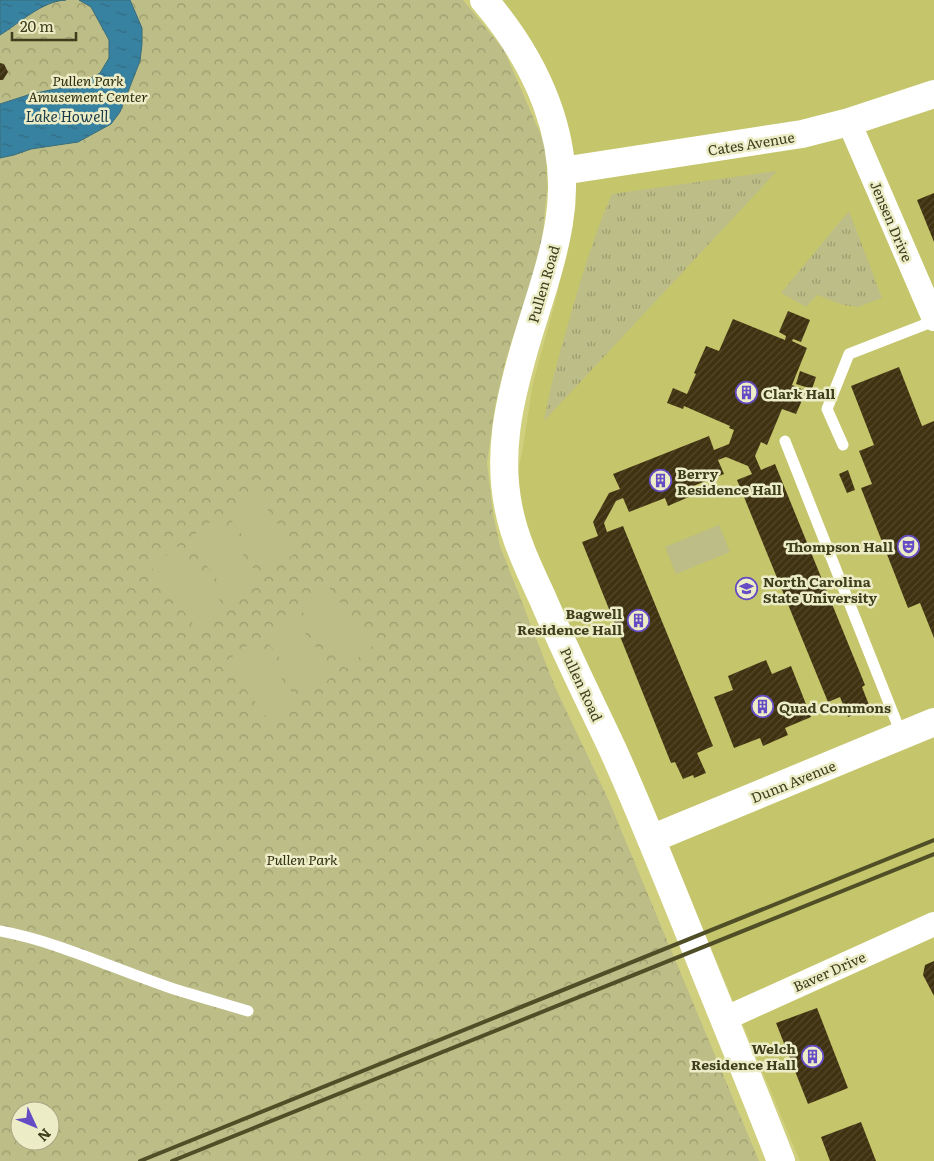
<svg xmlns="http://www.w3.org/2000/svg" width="934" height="1161" viewBox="0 0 934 1161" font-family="Literata,serif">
<defs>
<pattern id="grass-tufts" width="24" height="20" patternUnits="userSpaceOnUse" patternTransform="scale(1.25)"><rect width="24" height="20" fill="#bdbd88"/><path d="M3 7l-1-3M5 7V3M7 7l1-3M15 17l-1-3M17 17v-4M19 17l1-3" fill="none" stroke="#9b9b6e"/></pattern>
<pattern id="park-crowns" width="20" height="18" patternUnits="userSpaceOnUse" patternTransform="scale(1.25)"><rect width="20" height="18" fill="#bdbd88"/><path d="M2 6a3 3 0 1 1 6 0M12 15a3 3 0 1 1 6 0" fill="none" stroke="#9b9b6e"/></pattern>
<pattern id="water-ripples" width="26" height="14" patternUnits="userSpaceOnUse" patternTransform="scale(1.25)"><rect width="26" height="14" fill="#3882a1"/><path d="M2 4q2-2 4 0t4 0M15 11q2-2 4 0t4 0" fill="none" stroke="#316c82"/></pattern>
<pattern id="building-hatch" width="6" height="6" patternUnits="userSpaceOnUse" patternTransform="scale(1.25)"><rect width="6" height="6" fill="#3f3211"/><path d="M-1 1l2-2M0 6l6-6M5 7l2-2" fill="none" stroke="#53482a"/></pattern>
</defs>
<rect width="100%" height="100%" fill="#cfcf7e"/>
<!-- built -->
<path fill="#c5c56b" d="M487 0H934V1161H800L686 888 509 510 522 453 533 383 559 288 530 46Z"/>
<!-- grass -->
<g fill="url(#grass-tufts)">
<path d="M777 171 544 421C550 387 559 354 569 321 581 278 594 235 612 194Z"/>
<path d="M849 211 882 298 858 307 843 305 817 295 806 307 781 293Z"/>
</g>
<!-- park -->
<path fill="url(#park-crowns)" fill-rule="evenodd" d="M0 0H463L504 50 543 140 546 159 547 190 541 251 506 359 495 406 487 463 493 514 500 546 555 687 609 801 759 1161H0ZM20 1111H50V1141H20Z"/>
<!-- pitch -->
<g fill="#bdbd88">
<path d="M253 490 298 551 270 572 225 512Z"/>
<path d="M216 518 261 579 233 600 187 540Z"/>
<path d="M719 525 730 552 676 574 665 547Z"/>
<path d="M179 546 224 606 196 628 151 567Z"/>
<path d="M328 586 373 646 345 668 299 607Z"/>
<path d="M291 614 336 674 308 695 262 635Z"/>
<path d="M254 641 299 702 271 723 225 662Z"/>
</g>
<!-- water -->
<g fill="url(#water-ripples)" stroke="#3a6d79">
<path d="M0 0H66C42 1 20 23 0 35Z"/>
<path d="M79 0H130L142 28V44L140 61 120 112 111 124 78 142 31 149 14 155 0 158V104L31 94 80 84 100 73 109 58V40L91 7Z"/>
</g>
<!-- building -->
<g fill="url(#building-hatch)">
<path d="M0 63 4 64 8 72 3 80H0Z"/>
<path d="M934 193V242L917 200Z"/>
<path d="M788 311 810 320 801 342 793 339 792 341 807 348 792 385 806 391 796 414 782 409 767 445 761 442 755 456 761 470 775 464 865 685 862 687 869 705 859 709 860 712 848 717 840 697 828 702 737 480 752 474 748 466 726 457 718 460 724 474 688 488 691 496 668 506 665 498 629 512 623 498 616 501 604 523 607 532 623 526 713 746 697 753 706 773 694 778 693 775 683 779 675 762 671 763 582 542 598 536 593 522 609 493 620 489 613 474 709 436 714 450 729 444 734 430 729 428 730 426 684 406 683 409 667 403 673 388 687 394 696 374 694 373 706 346 719 351 733 319 785 340 786 336 779 332Z"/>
<path d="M899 367 922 426 934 421V638L920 603 908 608 861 488 872 484 859 451 874 445 851 386Z"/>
<path d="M800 371 816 377 812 389 796 384Z"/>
<path d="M848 470 855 490 847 493 839 474Z"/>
<path d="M766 660 772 674 791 666 811 717 785 728 788 735 763 746 760 738 734 748 714 697 733 690 728 676Z"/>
<path d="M934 961V996L923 975 925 965Z"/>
<path d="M817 1008 848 1088 808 1104 776 1023Z"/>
<path d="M861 1122 876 1161H830L821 1137Z"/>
</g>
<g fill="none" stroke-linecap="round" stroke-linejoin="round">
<!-- service -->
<g stroke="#fff" stroke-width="11">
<path d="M785 441 902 736"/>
<path d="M843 445 827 409 849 354 934 321"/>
<path d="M0 931C59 942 114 969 171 988 196 996 222 1003 248 1011"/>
</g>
<!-- minor -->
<g stroke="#fff" stroke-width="24">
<path d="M849 122 934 319"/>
<path d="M724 1019 934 924"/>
</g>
<!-- tertiary -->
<g stroke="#fff" stroke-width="28">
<path d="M562 171 802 134 849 122 934 94"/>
<path d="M651 839 934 722"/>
</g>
<!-- secondary -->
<path stroke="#fff" stroke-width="28" d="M484 0C537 62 573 140 559 223 552 266 536 308 524 350 509 403 497 454 509 510 515 540 529 569 542 597 564 649 589 699 613 750 643 817 670 885 697 952 725 1022 754 1091 781 1161"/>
<!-- rail -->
<g stroke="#4f4e27" stroke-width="4">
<path d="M140 1161 934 840"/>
<path d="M172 1161 934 854"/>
</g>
</g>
<!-- icons -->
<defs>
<symbol id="building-ring" viewBox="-11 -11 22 22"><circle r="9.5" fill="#ecedc6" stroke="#654bc4" stroke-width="1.5"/><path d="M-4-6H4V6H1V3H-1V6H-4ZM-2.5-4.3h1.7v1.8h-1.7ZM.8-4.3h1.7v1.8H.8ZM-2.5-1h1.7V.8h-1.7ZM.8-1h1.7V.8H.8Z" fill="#654bc4"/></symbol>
<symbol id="theatre-ring" viewBox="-11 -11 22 22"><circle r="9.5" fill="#ecedc6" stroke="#654bc4" stroke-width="1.5"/><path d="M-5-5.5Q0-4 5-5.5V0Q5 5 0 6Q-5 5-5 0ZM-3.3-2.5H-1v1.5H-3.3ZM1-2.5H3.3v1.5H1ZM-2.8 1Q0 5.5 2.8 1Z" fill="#654bc4"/></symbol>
<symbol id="university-ring" viewBox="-11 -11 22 22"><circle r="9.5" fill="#ecedc6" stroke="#654bc4" stroke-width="1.5"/><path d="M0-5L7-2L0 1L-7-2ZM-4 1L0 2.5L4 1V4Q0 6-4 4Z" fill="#654bc4"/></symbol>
</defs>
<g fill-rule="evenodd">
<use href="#building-ring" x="734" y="380" width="25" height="25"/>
<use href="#building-ring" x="648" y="468" width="25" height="25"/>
<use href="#theatre-ring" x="896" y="534" width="25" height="25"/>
<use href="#university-ring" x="734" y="576" width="25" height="25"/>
<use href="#building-ring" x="626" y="608" width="25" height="25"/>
<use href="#building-ring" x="750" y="694" width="25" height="25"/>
<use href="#building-ring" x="800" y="1044" width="25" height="25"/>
</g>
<g text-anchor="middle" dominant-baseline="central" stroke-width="5" stroke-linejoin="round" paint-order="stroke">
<!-- park labels -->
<g font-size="14" font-style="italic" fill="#2e2e10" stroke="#ecedc6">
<text x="88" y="80">Pullen Park<tspan x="88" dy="16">Amusement Center</tspan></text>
<text x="302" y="859">Pullen Park</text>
</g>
<!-- street labels -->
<g font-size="14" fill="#3e3d1c" stroke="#ecedc6">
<text transform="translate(751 143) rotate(-9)">Cates Avenue</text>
<text transform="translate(892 221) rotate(67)">Jensen Drive</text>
<text transform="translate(543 284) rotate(-74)">Pullen Road</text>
<text transform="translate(582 684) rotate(65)">Pullen Road</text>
<text transform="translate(793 781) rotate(-22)">Dunn Avenue</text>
<text transform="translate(829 971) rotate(-24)">Baver Drive</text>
</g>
<!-- poi labels -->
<g font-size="14" font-weight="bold" fill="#3e3d1c" stroke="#ecedc6" text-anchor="start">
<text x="763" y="393">Clark Hall</text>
<text x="677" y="473">Berry<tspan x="677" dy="16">Residence Hall</tspan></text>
<text x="893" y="546" text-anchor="end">Thompson Hall</text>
<text x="763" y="581">North Carolina<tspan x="763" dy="16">State University</tspan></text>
<text x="622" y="613" text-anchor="end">Bagwell<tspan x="622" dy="16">Residence Hall</tspan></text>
<text x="779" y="707">Quad Commons</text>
<text x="796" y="1048" text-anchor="end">Welch<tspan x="796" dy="16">Residence Hall</tspan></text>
</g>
<!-- water labels -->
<g font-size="15" font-style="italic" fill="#183a49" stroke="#ecedc6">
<text x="67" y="115">Lake Howell</text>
</g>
</g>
<!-- north arrow -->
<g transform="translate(35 1126) rotate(134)"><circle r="24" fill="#ecedc6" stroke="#a6a782"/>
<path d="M0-4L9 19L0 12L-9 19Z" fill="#654bc4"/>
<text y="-8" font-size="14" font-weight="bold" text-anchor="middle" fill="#3e3d1c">N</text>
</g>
<!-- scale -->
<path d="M12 32v8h64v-8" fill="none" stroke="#3e3d1c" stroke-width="2.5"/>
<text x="20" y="32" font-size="15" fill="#3e3d1c" stroke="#ecedc6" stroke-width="4" paint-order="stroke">20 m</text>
</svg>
